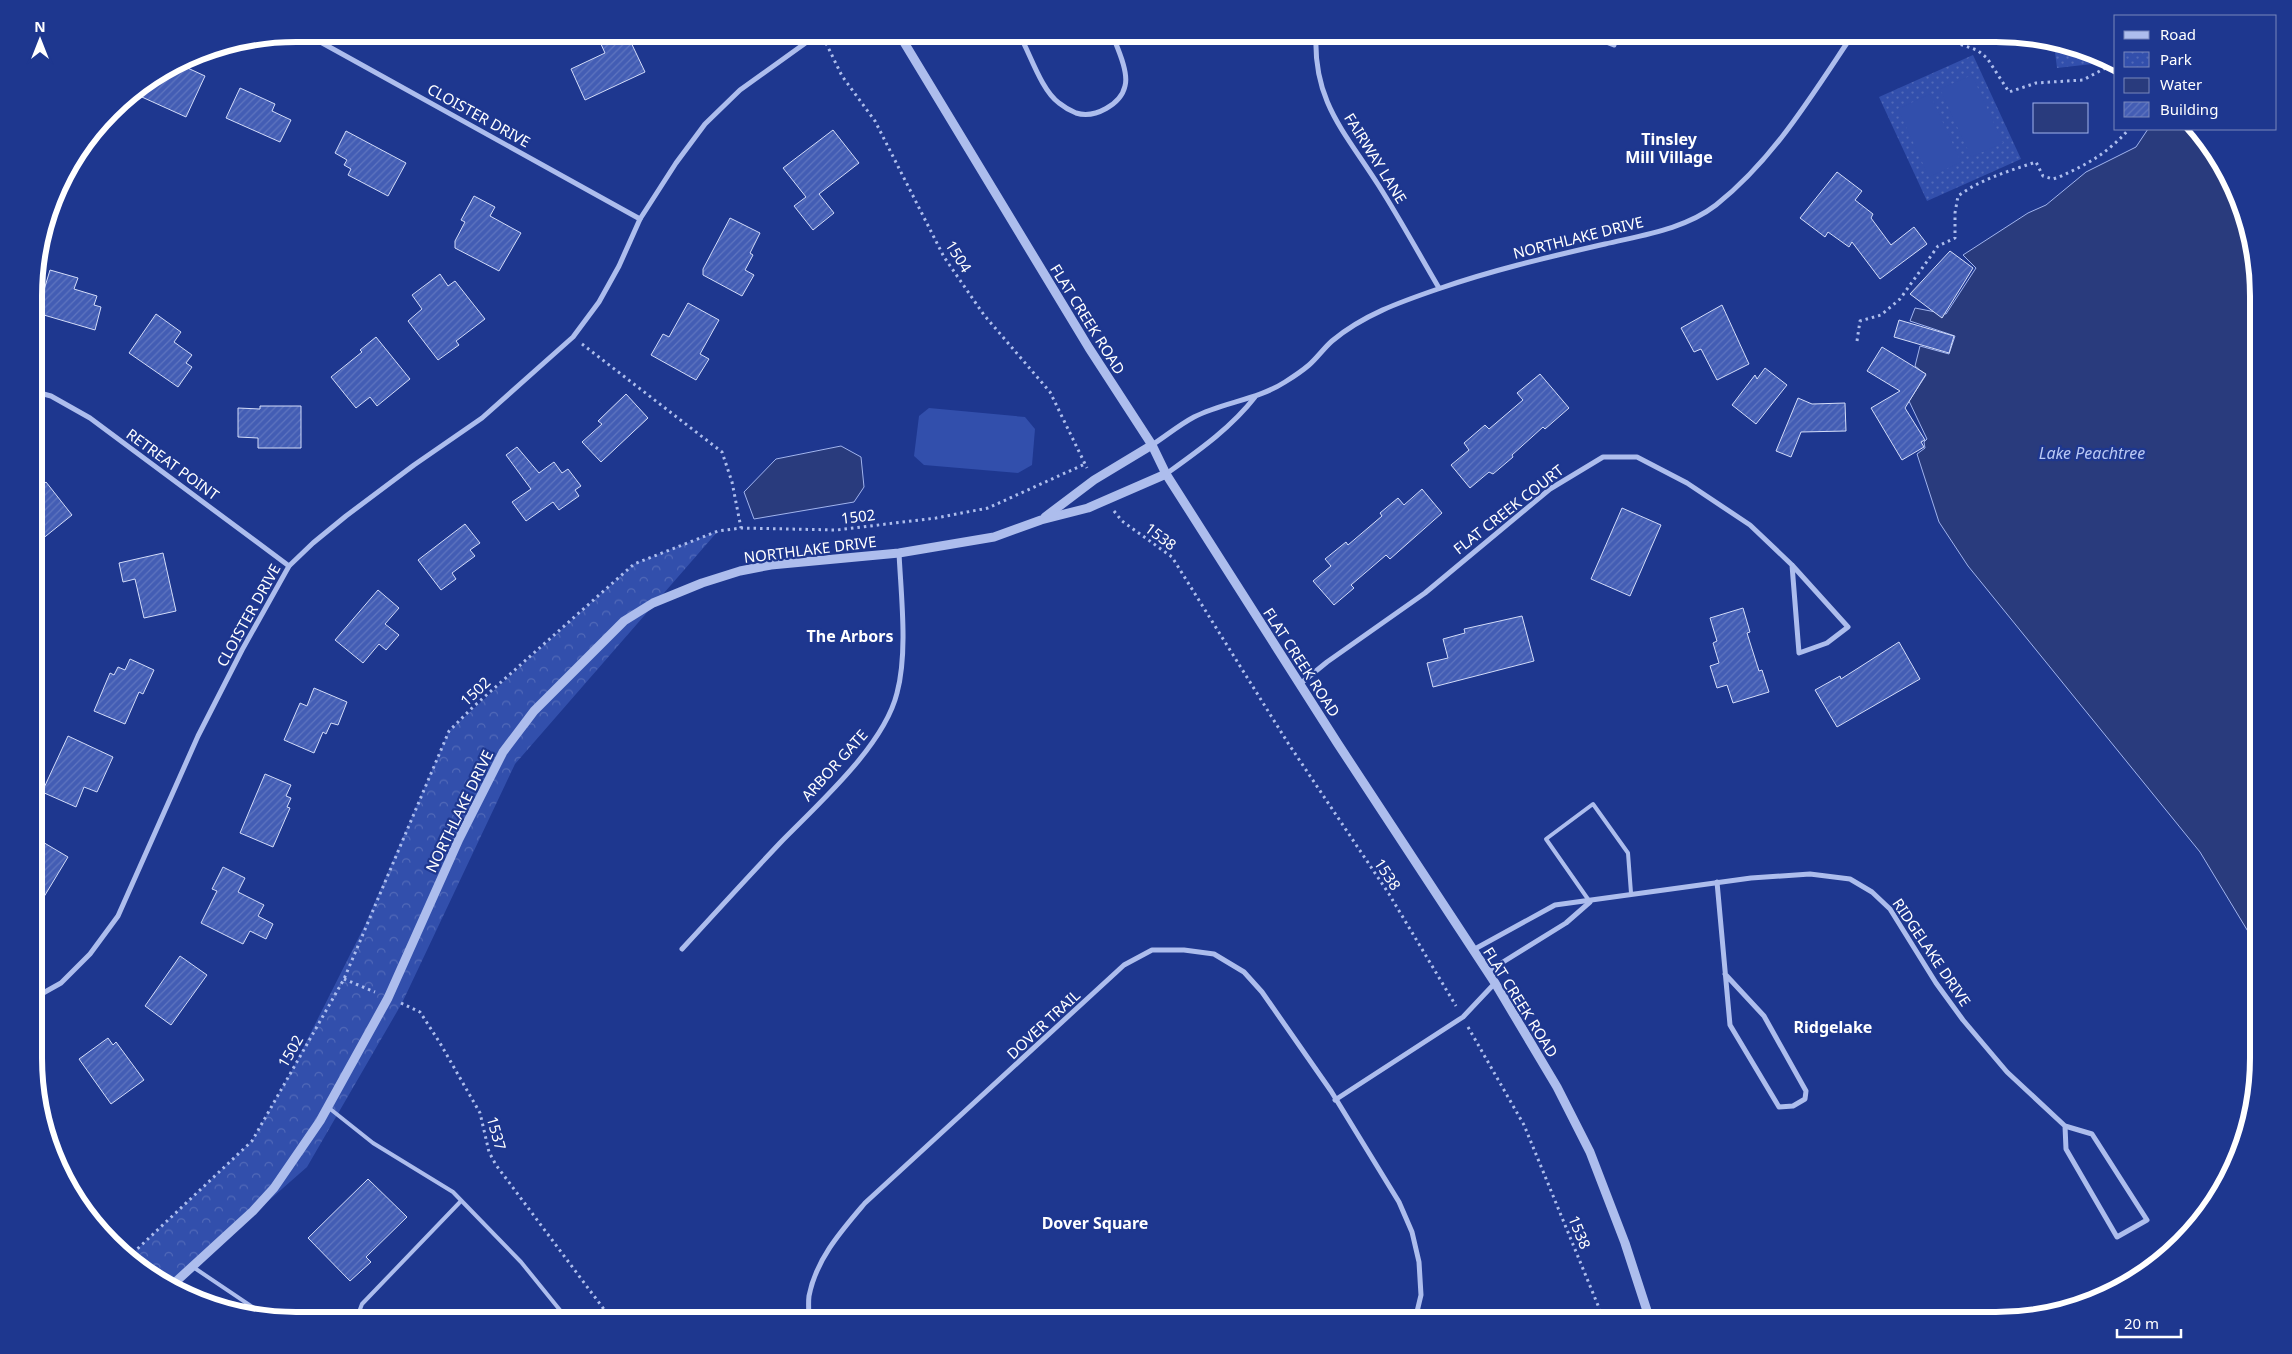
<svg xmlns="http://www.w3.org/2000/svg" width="2292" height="1354" viewBox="0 0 2292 1354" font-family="'Noto Sans',sans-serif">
<defs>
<pattern id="forest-crowns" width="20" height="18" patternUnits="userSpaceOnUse" patternTransform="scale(1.25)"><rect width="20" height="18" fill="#324fac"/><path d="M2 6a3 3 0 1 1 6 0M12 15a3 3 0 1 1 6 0" fill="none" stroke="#5169b8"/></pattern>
<pattern id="park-dots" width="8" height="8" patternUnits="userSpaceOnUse" patternTransform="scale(1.25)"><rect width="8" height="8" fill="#324fac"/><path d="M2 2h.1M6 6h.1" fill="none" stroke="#5169b8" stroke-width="1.8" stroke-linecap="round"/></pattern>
<pattern id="building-hatch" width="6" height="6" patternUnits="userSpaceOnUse" patternTransform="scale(1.25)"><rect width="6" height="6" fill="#435db4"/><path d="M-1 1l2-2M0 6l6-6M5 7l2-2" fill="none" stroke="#5f75bf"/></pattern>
</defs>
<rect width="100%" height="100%" fill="#1e378f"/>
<!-- forest -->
<path fill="url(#forest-crowns)" d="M718 531 515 764 402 1003 307 1167 170 1287 127 1256 133 1253 252 1141 291 1072 365 925 449 731 634 564Z"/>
<!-- park -->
<g fill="url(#park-dots)">
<path d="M2065 43 2091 54 2092 64 2057 68 2054 44Z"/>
<path d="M1973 55 2021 159 1927 201 1879 97Z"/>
</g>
<!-- garden -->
<g fill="#324fac">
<path d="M1972 75 2003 143 1971 157 1940 89Z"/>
<path d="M1930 94 1961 162 1929 177 1898 109Z"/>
<path d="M929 408 1025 417 1035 429 1032 465 1018 473 924 465 914 456 919 416Z"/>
</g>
<!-- water -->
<g fill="#293b7d" stroke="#a1b4ee">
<rect x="2033" y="103" width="55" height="30"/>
<path d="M2148 129H2196L2214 151 2244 212 2258 279V948L2200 852 1968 566 1939 522 1917 454 1925 448 1924 442 1927 439 1909 401 1926 375 1915 366 1920 346 1949 354 1955 336 1910 321 1915 308 1946 314 1976 268 1963 255 2028 213 2046 205 2086 172 2136 147Z"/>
<path d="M841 446 861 457 864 487 854 502 754 519 744 492 776 459Z"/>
</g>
<!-- building -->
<g fill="url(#building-hatch)" stroke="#d3dcf9">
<path d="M618 34H627L645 72 585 100 571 69 605 53 600 42Z"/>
<path d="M179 64 205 76 186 117 133 93Z"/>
<path d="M240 88 275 104 272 111 291 120 280 142 226 118Z"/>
<path d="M833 130 859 163 819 194 834 213 813 230 794 206 806 197 783 168Z"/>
<path d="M346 131 406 163 388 196 348 175 351 169 344 165 347 160 335 153Z"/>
<path d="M1837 172 1862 191 1855 200 1873 214 1871 218 1891 245 1914 227 1927 244 1880 279 1852 242 1849 247 1828 232 1825 237 1800 218Z"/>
<path d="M474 196 495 207 490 216 521 233 499 271 455 248V241L465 222 461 220Z"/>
<path d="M730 218 760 233 750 253 753 255 745 270 754 275 742 296 703 275V269Z"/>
<path d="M1950 251 1973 268 1942 318 1910 294Z"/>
<path d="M50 270 78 278 74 289 97 296 94 305 101 307 95 330 37 313Z"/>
<path d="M440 274 448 286 455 281 485 319 456 341 459 345 438 360 408 321 422 309 412 295Z"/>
<path d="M688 303 719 320 700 354 709 359 696 380 651 355 663 334 669 337Z"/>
<path d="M1722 305 1749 364 1717 380 1701 349 1694 352 1681 328Z"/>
<path d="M156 314 181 332 174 342 192 355 186 363 192 367 178 387 129 353Z"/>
<path d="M1899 320 1954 336 1949 353 1894 337Z"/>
<path d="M376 337 410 379 377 406 370 397 356 408 331 377 362 352 360 350Z"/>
<path d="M1882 347 1926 374 1905 408 1925 440 1921 442 1924 447 1902 460 1871 408 1900 391 1867 371Z"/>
<path d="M1765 368 1787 385 1756 424 1732 405 1755 375 1757 379Z"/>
<path d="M1540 374 1569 408 1545 429 1543 427 1512 455 1513 457 1493 474 1489 472 1470 488 1451 465 1469 450 1464 443 1485 425 1489 429 1523 400 1517 393Z"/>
<path d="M626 394 648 418 601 462 582 442 602 424 598 421Z"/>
<path d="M1798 398 1812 404 1845 403 1846 431 1801 432 1791 457 1776 451Z"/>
<path d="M260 406H301V448H258V438L238 437V408L260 409Z"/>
<path d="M517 447 539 473 554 462 562 473 568 469 581 486 575 490 579 496 559 510 553 502 526 521 512 502 531 489 506 455Z"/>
<path d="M46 482 72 515 36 544V490Z"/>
<path d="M1422 489 1442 513 1390 559 1386 555 1351 585 1354 588 1334 605 1313 581 1331 566 1325 559 1346 542 1348 545 1382 516 1380 513 1398 498 1404 505Z"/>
<path d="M1622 508 1661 525 1630 596 1591 579Z"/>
<path d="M465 524 480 543 470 550 475 556 452 573 456 579 441 590 418 560Z"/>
<path d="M163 553 176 611 144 618 135 579 123 582 119 563Z"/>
<path d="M378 590 399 608 385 624 399 635 386 650 379 644 363 663 335 640Z"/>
<path d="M1743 608 1750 632 1747 633 1759 671 1762 670 1769 692 1733 703 1727 685 1717 688 1710 666 1719 663 1713 643 1717 641 1710 618Z"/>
<path d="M1522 616 1534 661 1433 687 1427 663 1448 658 1443 639 1465 633 1464 629Z"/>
<path d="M1899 642 1920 679 1837 727 1815 690 1840 676 1841 679Z"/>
<path d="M130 659 154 670 143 694 139 692 125 724 94 711 110 673 114 675 118 667 125 670Z"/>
<path d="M314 688 347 702 338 725 331 723 326 734 323 732 314 753 284 740 300 703 307 706Z"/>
<path d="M68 736 113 757 97 792 84 787 76 807 42 792Z"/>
<path d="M265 774 291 785 286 796 291 798 287 807 290 808 273 847 240 833Z"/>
<path d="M36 838 68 857 36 910Z"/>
<path d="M223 867 245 878 238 892 264 905 258 916 273 924 266 939 250 931 243 944 201 923 217 891 212 889Z"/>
<path d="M180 956 207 975 171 1025 145 1006Z"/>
<path d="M108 1038 113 1045 116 1042 144 1080 111 1104 79 1059Z"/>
<path d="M368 1179 407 1217 366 1257 371 1262 350 1281 308 1238Z"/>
</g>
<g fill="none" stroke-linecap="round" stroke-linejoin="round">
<!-- path -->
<g stroke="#adbded" stroke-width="3" stroke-dasharray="2.5 4" stroke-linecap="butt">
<path d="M1930 34 1977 50 1987 58 2009 92 2036 83 2083 80 2111 65 2116 74"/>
<path d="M1864 40C1879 46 1890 41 1903 34"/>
<path d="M826 43 842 76 875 121 944 257 984 315 1050 392 1087 468"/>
<path d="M1857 341 1860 321 1881 315 1900 299 1938 246 1955 238V213L1958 196C1981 179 2009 171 2036 162L2043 176 2053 179 2059 177C2088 164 2108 153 2129 129"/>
<path d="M582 344 722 452 732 482 741 528"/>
<path d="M1114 511 1122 521 1172 557 1288 743 1389 894 1456 1006"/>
<path d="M344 979 375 992"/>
<path d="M401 1003 420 1012 440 1043 480 1113 489 1152 496 1165 612 1320"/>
<path d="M1468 1027 1524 1125 1604 1320"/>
<path d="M127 1256 133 1253 252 1141 344 979 449 731 473 707 634 564 718 531 741 528 837 530 936 518 988 508 1085 464"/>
</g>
<!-- service -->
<g stroke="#adbded" stroke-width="4">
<path d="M1590 902 1546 839 1593 804 1628 853 1631 893"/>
<path d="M329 1108 373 1143 453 1192 521 1262 568 1320"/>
<path d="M193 1267 266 1316"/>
<path d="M356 1320 362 1304 461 1201"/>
</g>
<!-- minor -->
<g stroke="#adbded" stroke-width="5">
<path d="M306 34 640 219"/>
<path d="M1019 34C1030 53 1041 90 1059 103 1064 107 1071 111 1076 113 1095 119 1121 104 1125 86 1129 72 1117 47 1112 34"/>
<path d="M1316 34C1313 102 1345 132 1379 186 1400 219 1419 254 1439 288"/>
<path d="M1585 34 1614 45"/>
<path d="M36 392 51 396 90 418 289 566"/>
<path d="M1152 445C1166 436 1179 425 1194 417 1223 402 1257 400 1285 382 1293 377 1302 371 1309 365 1317 358 1324 348 1332 341 1363 315 1400 302 1438 289 1492 270 1549 257 1605 244 1643 235 1685 229 1716 205 1774 159 1812 95 1853 34"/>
<path d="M1166 474C1198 451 1231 428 1255 397"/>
<path d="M1300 684 1327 662 1425 593 1550 489 1603 457H1637L1687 483 1750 525 1792 565 1848 627 1827 643 1799 653 1792 565"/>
<path d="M1717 882 1730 1025 1779 1107 1793 1106 1805 1099 1806 1091 1764 1016 1725 974"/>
<path d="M682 949C714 914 747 878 780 843 818 804 884 746 897 693 908 652 901 595 899 553"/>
<path d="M1473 950 1555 905 1751 878 1810 874 1850 879 1872 892 1890 909 1936 983 1963 1020 2007 1072 2065 1126 2092 1134 2147 1220 2117 1237 2066 1149 2065 1126"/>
<path d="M1487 972 1566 923 1590 902"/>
<path d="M36 997 61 983 90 954 118 916 198 736 242 650 289 566 313 543 346 516 414 465 482 418 573 337 599 302 619 266 640 219 676 163 705 124 740 90 818 34"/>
<path d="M1335 1100 1463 1017 1495 983"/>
<path d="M809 1320C809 1313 808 1304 809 1296 816 1259 842 1230 865 1203L1124 965 1152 950H1184L1214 954 1244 972 1262 992 1331 1091 1399 1202 1412 1232 1419 1262 1421 1295 1415 1320"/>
</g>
<!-- tertiary -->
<g stroke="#adbded" stroke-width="9">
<path d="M899 34 1089 348 1152 445 1166 474 1338 744 1495 983 1557 1087 1590 1152 1625 1243 1650 1320"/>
<path d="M1045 517 1094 480 1152 445"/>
<path d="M170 1287 253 1211 274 1188 320 1121 388 998 459 839 503 752 534 711 624 621 653 603 702 583 740 571 771 565 899 553 994 537 1041 520 1088 508 1166 474"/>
</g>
</g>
<g text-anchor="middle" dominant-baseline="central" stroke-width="4.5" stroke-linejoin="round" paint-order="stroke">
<!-- street labels -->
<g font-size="15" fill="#fff" stroke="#1e378f">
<text transform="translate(479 115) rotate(29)">CLOISTER DRIVE</text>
<text transform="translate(1376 158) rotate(58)">FAIRWAY LANE</text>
<text transform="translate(1578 237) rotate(-14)">NORTHLAKE DRIVE</text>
<text transform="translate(959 256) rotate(58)">1504</text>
<text transform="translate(1088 319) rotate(58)">FLAT CREEK ROAD</text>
<text transform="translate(173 464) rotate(36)">RETREAT POINT</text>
<text transform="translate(1508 509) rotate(-38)">FLAT CREEK COURT</text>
<text transform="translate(858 516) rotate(-7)">1502</text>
<text transform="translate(1161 536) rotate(37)">1538</text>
<text transform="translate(810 549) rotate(-7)">NORTHLAKE DRIVE</text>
<text transform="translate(248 615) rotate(-61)">CLOISTER DRIVE</text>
<text transform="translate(1302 662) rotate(57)">FLAT CREEK ROAD</text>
<text transform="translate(475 691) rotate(-43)">1502</text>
<text transform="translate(834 765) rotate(-48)">ARBOR GATE</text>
<text transform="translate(459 811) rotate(-64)">NORTHLAKE DRIVE</text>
<text transform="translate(1388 874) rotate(57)">1538</text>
<text transform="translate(1932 952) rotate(56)">RIDGELAKE DRIVE</text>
<text transform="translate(1521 1002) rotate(58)">FLAT CREEK ROAD</text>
<text transform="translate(1043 1024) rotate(-43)">DOVER TRAIL</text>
<text transform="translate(290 1051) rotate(-60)">1502</text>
<text transform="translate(497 1133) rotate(74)">1537</text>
<text transform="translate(1580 1232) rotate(68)">1538</text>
</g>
<!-- neighbourhood labels -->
<g font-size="16" font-weight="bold" fill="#fff" stroke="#1e378f">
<text x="1669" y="139">Tinsley<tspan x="1669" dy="18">Mill Village</tspan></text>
<text x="850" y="636">The Arbors</text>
<text x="1833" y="1027">Ridgelake</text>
<text x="1095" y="1223">Dover Square</text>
</g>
<!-- water labels -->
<g font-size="16" font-style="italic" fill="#b9c8f4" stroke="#1e378f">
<text x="2092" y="453">Lake Peachtree</text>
</g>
</g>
<!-- crop -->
<path d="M0 0H2292V1354H0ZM296 42H1996A254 254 0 0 1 2250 296V1058A254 254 0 0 1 1996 1312H296A254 254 0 0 1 42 1058V296A254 254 0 0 1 296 42Z" fill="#1e378f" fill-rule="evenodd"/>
<path fill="none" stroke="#fff" stroke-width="6" d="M296 42H1996A254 254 0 0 1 2250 296V1058A254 254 0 0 1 1996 1312H296A254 254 0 0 1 42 1058V296A254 254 0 0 1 296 42Z"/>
<!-- legend -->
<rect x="2114" y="15" width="162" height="115" fill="#1e378f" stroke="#7887bc"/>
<rect x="2124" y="31" width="25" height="8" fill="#adbded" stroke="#7887bc"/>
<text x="2160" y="40" font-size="15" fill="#ffffff">Road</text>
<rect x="2124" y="52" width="25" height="15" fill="url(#park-dots)" stroke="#7887bc"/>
<text x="2160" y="65" font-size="15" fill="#ffffff">Park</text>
<rect x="2124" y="78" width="25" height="15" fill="#293b7d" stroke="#7887bc"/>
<text x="2160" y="90" font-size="15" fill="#ffffff">Water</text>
<rect x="2124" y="102" width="25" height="15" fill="url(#building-hatch)" stroke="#7887bc"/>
<text x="2160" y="115" font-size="15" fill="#ffffff">Building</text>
<!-- north arrow -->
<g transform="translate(40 40)" stroke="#1e378f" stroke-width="4" paint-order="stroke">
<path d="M0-4L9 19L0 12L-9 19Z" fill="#ffffff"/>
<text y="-8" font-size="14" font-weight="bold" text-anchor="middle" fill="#ffffff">N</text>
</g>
<!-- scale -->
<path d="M2117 1329v8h64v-8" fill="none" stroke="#ffffff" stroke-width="2.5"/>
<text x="2124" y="1329" font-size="15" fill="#ffffff" stroke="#1e378f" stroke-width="4" paint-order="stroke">20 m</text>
</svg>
